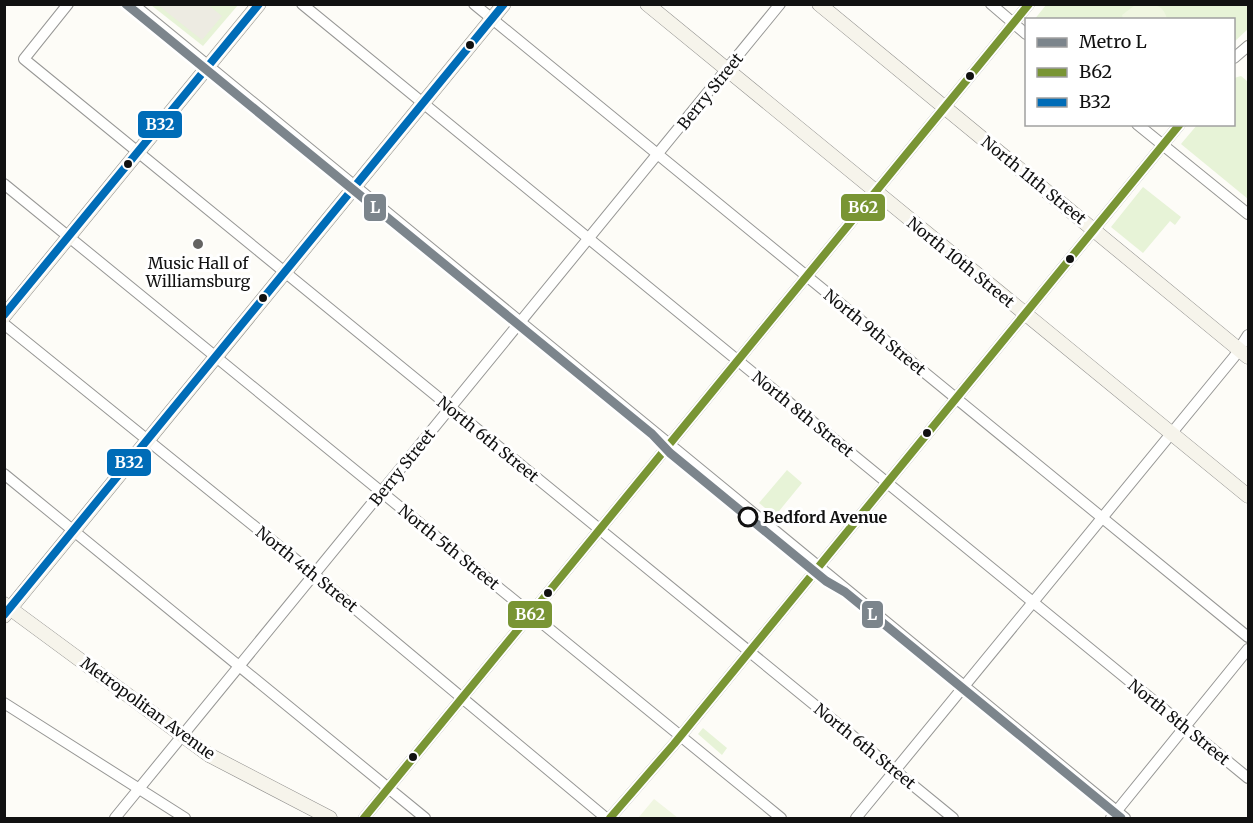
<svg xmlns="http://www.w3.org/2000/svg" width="1253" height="823" viewBox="0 0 1253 823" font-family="Merriweather,serif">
<rect width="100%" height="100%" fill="#fdfcf7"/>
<!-- green -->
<g fill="#e7f3d7">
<path d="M151 5H238L203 46Z"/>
<path d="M1046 5H1248V29L1234 42V20H1034Z"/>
<path d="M1241 76 1247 81 1248 92V199L1181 144 1197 125 1234 124V78Z"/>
<path d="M1143 187 1181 217 1175 225 1170 221 1143 253 1111 227Z"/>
<path d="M787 470 802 483 775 516 759 503Z"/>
<path d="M703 728 727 748 722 755 698 734Z"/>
</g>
<!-- pitch -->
<g fill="#f0f6e1">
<path d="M1135 5C1150 4 1163 2 1167 19H1123L1122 15Z"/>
<path d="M654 799 678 818H641L639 817Z"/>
</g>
<!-- plaza -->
<path fill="#edebe2" d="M158 5H208L222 16 202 40Z"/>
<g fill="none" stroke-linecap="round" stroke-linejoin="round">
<defs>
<g id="street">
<path d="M68 4 24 59 953 818"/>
<path d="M133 4 1125 818"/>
<path d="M302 4 1248 778"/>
<path d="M474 4 1248 637"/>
<path d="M991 4 1026 34"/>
<path d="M1234 58 1248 46"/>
<path d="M1137 124 1248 214"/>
<path d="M4 184 781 818"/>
<path d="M4 324 322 581 606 818"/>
<path d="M4 474 425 818"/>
<path d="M4 703 185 818"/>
<path d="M115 818 780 4"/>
<path d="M364 818 1029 4"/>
<path d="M610 818 674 744 1180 124"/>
<path d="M856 818 1234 357 1248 335"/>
<path d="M1111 818 1248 649"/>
</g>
<g id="secondary">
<path d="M647 4 1248 496"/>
<path d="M819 4 1248 357"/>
<path d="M4 316 259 4"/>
<path d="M4 604 209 755 330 818"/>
<path d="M4 616 504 4"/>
</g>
</defs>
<!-- street casing -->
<use href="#street" stroke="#979795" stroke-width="12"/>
<!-- secondary casing -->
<use href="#secondary" stroke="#8e8d8b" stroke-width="15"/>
<!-- street -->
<use href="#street" stroke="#fffffe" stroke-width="10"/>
<!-- secondary -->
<use href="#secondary" stroke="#f6f4eb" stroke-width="14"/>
<defs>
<g id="bus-1">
<path d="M364 818 1029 4"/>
<path d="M610 818 674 744 1180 124"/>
</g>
<g id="bus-2">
<path d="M4 315 259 4"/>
<path d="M4 615 504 4"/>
</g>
</defs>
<!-- bus-1 casing -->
<use href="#bus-1" stroke="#fff" stroke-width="12"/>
<!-- bus-2 casing -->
<use href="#bus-2" stroke="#fff" stroke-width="12"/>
<!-- bus-1 -->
<use href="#bus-1" stroke="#799534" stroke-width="8"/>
<!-- bus-2 -->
<use href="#bus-2" stroke="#006cb7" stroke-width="8"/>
<defs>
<path id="metro-1" d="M126 4 652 434 670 453 826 581 845 592 1121 818"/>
</defs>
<!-- metro-1 casing -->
<use href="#metro-1" stroke="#fff" stroke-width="14"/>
<!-- metro-1 -->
<use href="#metro-1" stroke="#7c858c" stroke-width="9"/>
</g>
<!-- markers -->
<g fill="#111" stroke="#fff" stroke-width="2">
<circle cx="470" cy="45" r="5"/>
<circle cx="970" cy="76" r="5"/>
<circle cx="128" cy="164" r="5"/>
<circle cx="1070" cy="259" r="5"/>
<circle cx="263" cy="298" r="5"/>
<circle cx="927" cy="433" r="5"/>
<circle cx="548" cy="593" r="5"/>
<circle cx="413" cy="757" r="5"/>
</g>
<circle fill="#646362" stroke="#fff" stroke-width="2" cx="198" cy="244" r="6"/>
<circle fill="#fff" stroke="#111" stroke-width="3" cx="748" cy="517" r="9"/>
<g text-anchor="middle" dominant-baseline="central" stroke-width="6" stroke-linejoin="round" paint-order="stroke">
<!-- street labels -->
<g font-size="16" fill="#111" stroke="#fff">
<text transform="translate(710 91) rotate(-51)">Berry Street</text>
<text transform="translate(1034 180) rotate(39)">North 11th Street</text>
<text transform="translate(961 262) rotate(39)">North 10th Street</text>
<text transform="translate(875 332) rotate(39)">North 9th Street</text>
<text transform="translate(803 414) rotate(39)">North 8th Street</text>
<text transform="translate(488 439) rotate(39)">North 6th Street</text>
<text transform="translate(402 467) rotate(-51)">Berry Street</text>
<text transform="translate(449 547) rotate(39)">North 5th Street</text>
<text transform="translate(307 569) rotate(39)">North 4th Street</text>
<text transform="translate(148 708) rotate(36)">Metropolitan Avenue</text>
<text transform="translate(1179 722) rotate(39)">North 8th Street</text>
<text transform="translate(865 746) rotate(39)">North 6th Street</text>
</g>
<!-- poi labels -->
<g font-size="16" fill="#111" stroke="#fff">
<text x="198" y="263">Music Hall of<tspan x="198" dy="18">Williamsburg</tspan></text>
</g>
<!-- stop labels -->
<g font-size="16" font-weight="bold" fill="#111" stroke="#fff" text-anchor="start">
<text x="763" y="517">Bedford Avenue</text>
</g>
</g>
<g stroke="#fff" stroke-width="2">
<rect x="137" y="110" width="46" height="29" rx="6" fill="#006cb7"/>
<rect x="363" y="193" width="24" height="29" rx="6" fill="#7c858c"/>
<rect x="840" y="193" width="46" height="29" rx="6" fill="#799534"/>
<rect x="106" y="448" width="46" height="29" rx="6" fill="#006cb7"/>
<rect x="861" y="600" width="23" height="29" rx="6" fill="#7c858c"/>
<rect x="507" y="600" width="46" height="29" rx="6" fill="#799534"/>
</g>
<g font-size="16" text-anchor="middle" font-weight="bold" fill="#fff">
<text x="160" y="130">B32</text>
<text x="375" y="213">L</text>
<text x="863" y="213">B62</text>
<text x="129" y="468">B32</text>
<text x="872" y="620">L</text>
<text x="530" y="620">B62</text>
</g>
<!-- border -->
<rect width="1253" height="823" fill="none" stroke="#111111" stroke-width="12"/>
<!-- legend -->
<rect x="1025" y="18" width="210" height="108" fill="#ffffff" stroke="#a0a0a0" stroke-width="1.5"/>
<rect x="1037" y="38" width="30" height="9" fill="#7c858c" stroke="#a0a0a0" stroke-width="1.5"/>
<text x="1079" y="48" font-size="18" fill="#111111">Metro L</text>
<rect x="1037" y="68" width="30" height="9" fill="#799534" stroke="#a0a0a0" stroke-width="1.5"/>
<text x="1079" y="78" font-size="18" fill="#111111">B62</text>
<rect x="1037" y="98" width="30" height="9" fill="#006cb7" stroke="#a0a0a0" stroke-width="1.5"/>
<text x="1079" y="108" font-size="18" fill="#111111">B32</text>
</svg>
